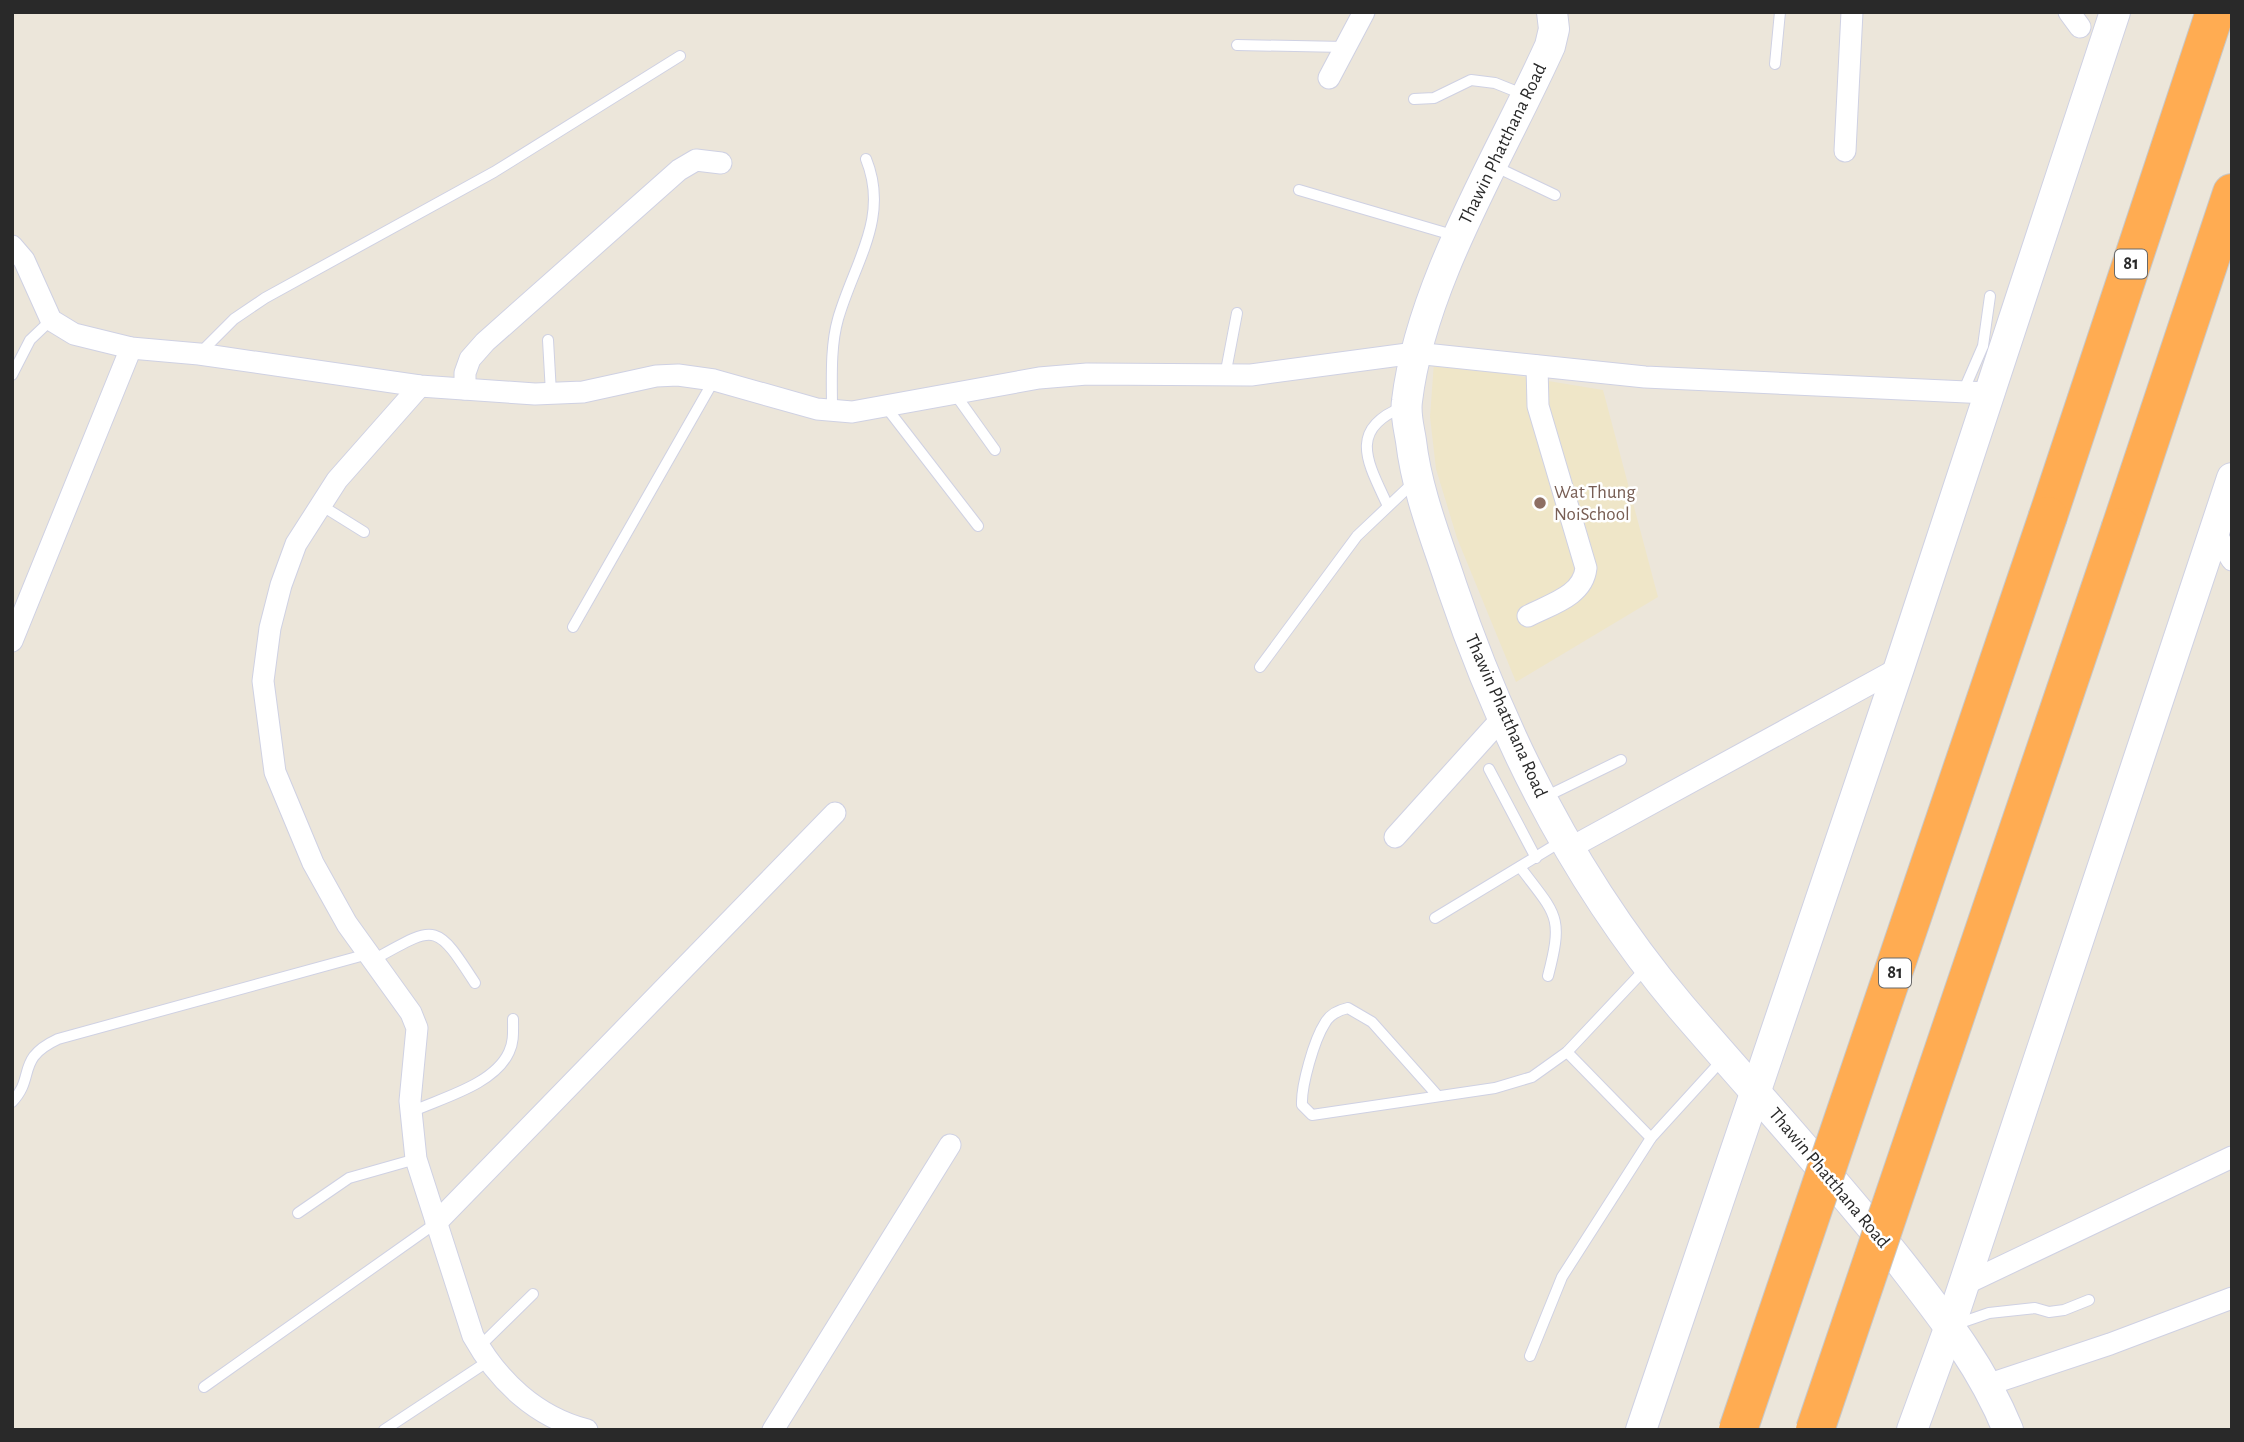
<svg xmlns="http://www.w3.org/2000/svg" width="2244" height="1442" viewBox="0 0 2244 1442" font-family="'Alegreya Sans',sans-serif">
<rect width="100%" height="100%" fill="#ece6da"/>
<!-- education -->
<path fill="#efe6c8" d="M1434 362 1603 390 1658 597 1516 682 1457 538 1436 469 1430 417Z"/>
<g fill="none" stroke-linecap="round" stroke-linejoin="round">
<defs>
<g id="lane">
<path d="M1237 45 1345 47"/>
<path d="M1775 64 1780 12"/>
<path d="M1414 99 1434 98 1471 80 1495 83 1525 95"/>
<path d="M1494 166 1555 195"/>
<path d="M1299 190 1456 236"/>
<path d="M548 340 551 393"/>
<path d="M199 354 234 319 265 298 494 172 680 56"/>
<path d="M12 375 30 340 51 320"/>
<path d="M1225 376 1237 313"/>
<path d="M1963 392 1983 346 1990 296"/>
<path d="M955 394 995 450"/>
<path d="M886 407 978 526"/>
<path d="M832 410C832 381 830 347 838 319 854 263 890 218 866 159"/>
<path d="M319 504 364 532"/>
<path d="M1387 504C1368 463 1347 429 1403 407"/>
<path d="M573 627 714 380"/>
<path d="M1260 667 1357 536 1414 482"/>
<path d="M1489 769 1536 858"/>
<path d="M1545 797 1621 760"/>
<path d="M1520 867C1556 915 1564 915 1548 976"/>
<path d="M1435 918 1562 841"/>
<path d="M373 960C436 925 435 921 475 983"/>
<path d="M1567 1052 1651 1138"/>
<path d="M1437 1095 1372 1022 1348 1008C1339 1010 1330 1014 1325 1023 1314 1040 1301 1086 1302 1105L1312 1115 1495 1088 1532 1077 1567 1052 1647 967"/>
<path d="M12 1102C36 1077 15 1059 58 1039L368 954"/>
<path d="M411 1112C441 1098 494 1085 509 1052 514 1042 513 1031 513 1019"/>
<path d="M298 1213 349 1178 416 1159"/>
<path d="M1957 1324 1989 1313 2035 1308 2049 1312 2064 1310 2089 1300"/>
<path d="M479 1347 533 1294"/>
<path d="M1530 1356 1562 1277 1651 1138 1723 1059"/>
<path d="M204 1387 436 1223"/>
<path d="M384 1430 487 1362"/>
</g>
<g id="street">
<path d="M2069 12 2080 27"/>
<path d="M1329 78 1364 12"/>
<path d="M1845 151 1852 12"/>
<path d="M12 246 24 260 51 320 74 334 131 348 199 354 420 386 535 394 583 392 656 376 678 375 714 380 817 409 852 412 1039 378 1087 374 1251 375 1415 353 1645 377 1988 393"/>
<path d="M420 386 337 480 296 544 281 585 270 628 263 681 275 772 313 863 347 924 411 1013 417 1028 410 1101 416 1159 473 1336C498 1381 536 1417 587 1430"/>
<path d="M465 389V373L470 359 485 342 679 170 696 160 721 163"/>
<path d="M2214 531 2232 560"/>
<path d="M1528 616C1551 604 1583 596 1586 568L1538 406 1537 366"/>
<path d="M12 641 131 348"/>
<path d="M1395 837 1504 716"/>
<path d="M1570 848 1899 668"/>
<path d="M436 1223 835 813"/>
<path d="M1963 1285 2232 1157"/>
<path d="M1987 1385 2110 1344 2232 1298"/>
<path d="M773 1430 950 1145"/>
</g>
<g id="secondary">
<path d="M1552 12 1554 29 1550 46C1501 155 1421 282 1407 401 1405 414 1409 428 1411 441 1417 492 1436 538 1452 587 1503 738 1577 884 1681 1007 1754 1092 1830 1174 1900 1262 1942 1316 1982 1366 2008 1430"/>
<path d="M1641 1430 1899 668 2115 12"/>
<path d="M1912 1430 1950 1326 2232 478"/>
</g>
<g id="highway">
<path d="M2048 516 2215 12"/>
<path d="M2121 527 2232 193"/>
</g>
</defs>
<!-- lane casing -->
<use href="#lane" stroke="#cfd1e3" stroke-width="12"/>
<!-- street casing -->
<use href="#street" stroke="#cfd1e3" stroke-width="23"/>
<!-- secondary casing -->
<use href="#secondary" stroke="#cfd1e3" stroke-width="32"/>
<!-- highway casing -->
<use href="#highway" stroke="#c7c7c7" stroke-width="40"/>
<!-- lane -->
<use href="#lane" stroke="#fff" stroke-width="10"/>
<!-- street -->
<use href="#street" stroke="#fff" stroke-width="21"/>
<!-- secondary -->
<use href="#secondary" stroke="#fff" stroke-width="30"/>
<!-- highway -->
<use href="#highway" stroke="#ffac52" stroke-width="38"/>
<defs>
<g id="highway-bridge">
<path d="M1738 1430 2048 516"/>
<path d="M1815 1430 2121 527"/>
</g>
</defs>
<!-- highway-bridge casing -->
<use href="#highway-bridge" stroke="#c7c7c7" stroke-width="40" stroke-linecap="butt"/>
<!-- highway-bridge -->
<use href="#highway-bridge" stroke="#ffac52" stroke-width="38"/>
</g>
<!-- markers -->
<circle fill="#8d6e63" stroke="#fff" stroke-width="2.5" cx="1540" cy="503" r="7"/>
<g text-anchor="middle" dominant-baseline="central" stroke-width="5" stroke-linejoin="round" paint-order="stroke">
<!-- shield labels -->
<g fill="#fff" stroke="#696969" stroke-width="2">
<rect x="2115" y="249.5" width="32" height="29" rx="5"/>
<rect x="1879" y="958.5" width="32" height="29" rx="5"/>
</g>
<g font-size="18" font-weight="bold" fill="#292929">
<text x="2131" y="264">81</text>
<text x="1895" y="973">81</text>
</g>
<!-- street labels -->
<g font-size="19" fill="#292929" stroke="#fff">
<text transform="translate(1503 144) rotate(-64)">Thawin Phatthana Road</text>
<text transform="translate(1506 716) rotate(66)">Thawin Phatthana Road</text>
<text transform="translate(1829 1178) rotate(50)">Thawin Phatthana Road</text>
</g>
<!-- education labels -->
<g font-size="19" fill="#785e54" stroke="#fff" text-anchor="start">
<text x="1554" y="492">Wat Thung<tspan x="1554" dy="22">NoiSchool</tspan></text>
</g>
</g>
<!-- border -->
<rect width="2244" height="1442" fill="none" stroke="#292929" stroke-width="28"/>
</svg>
